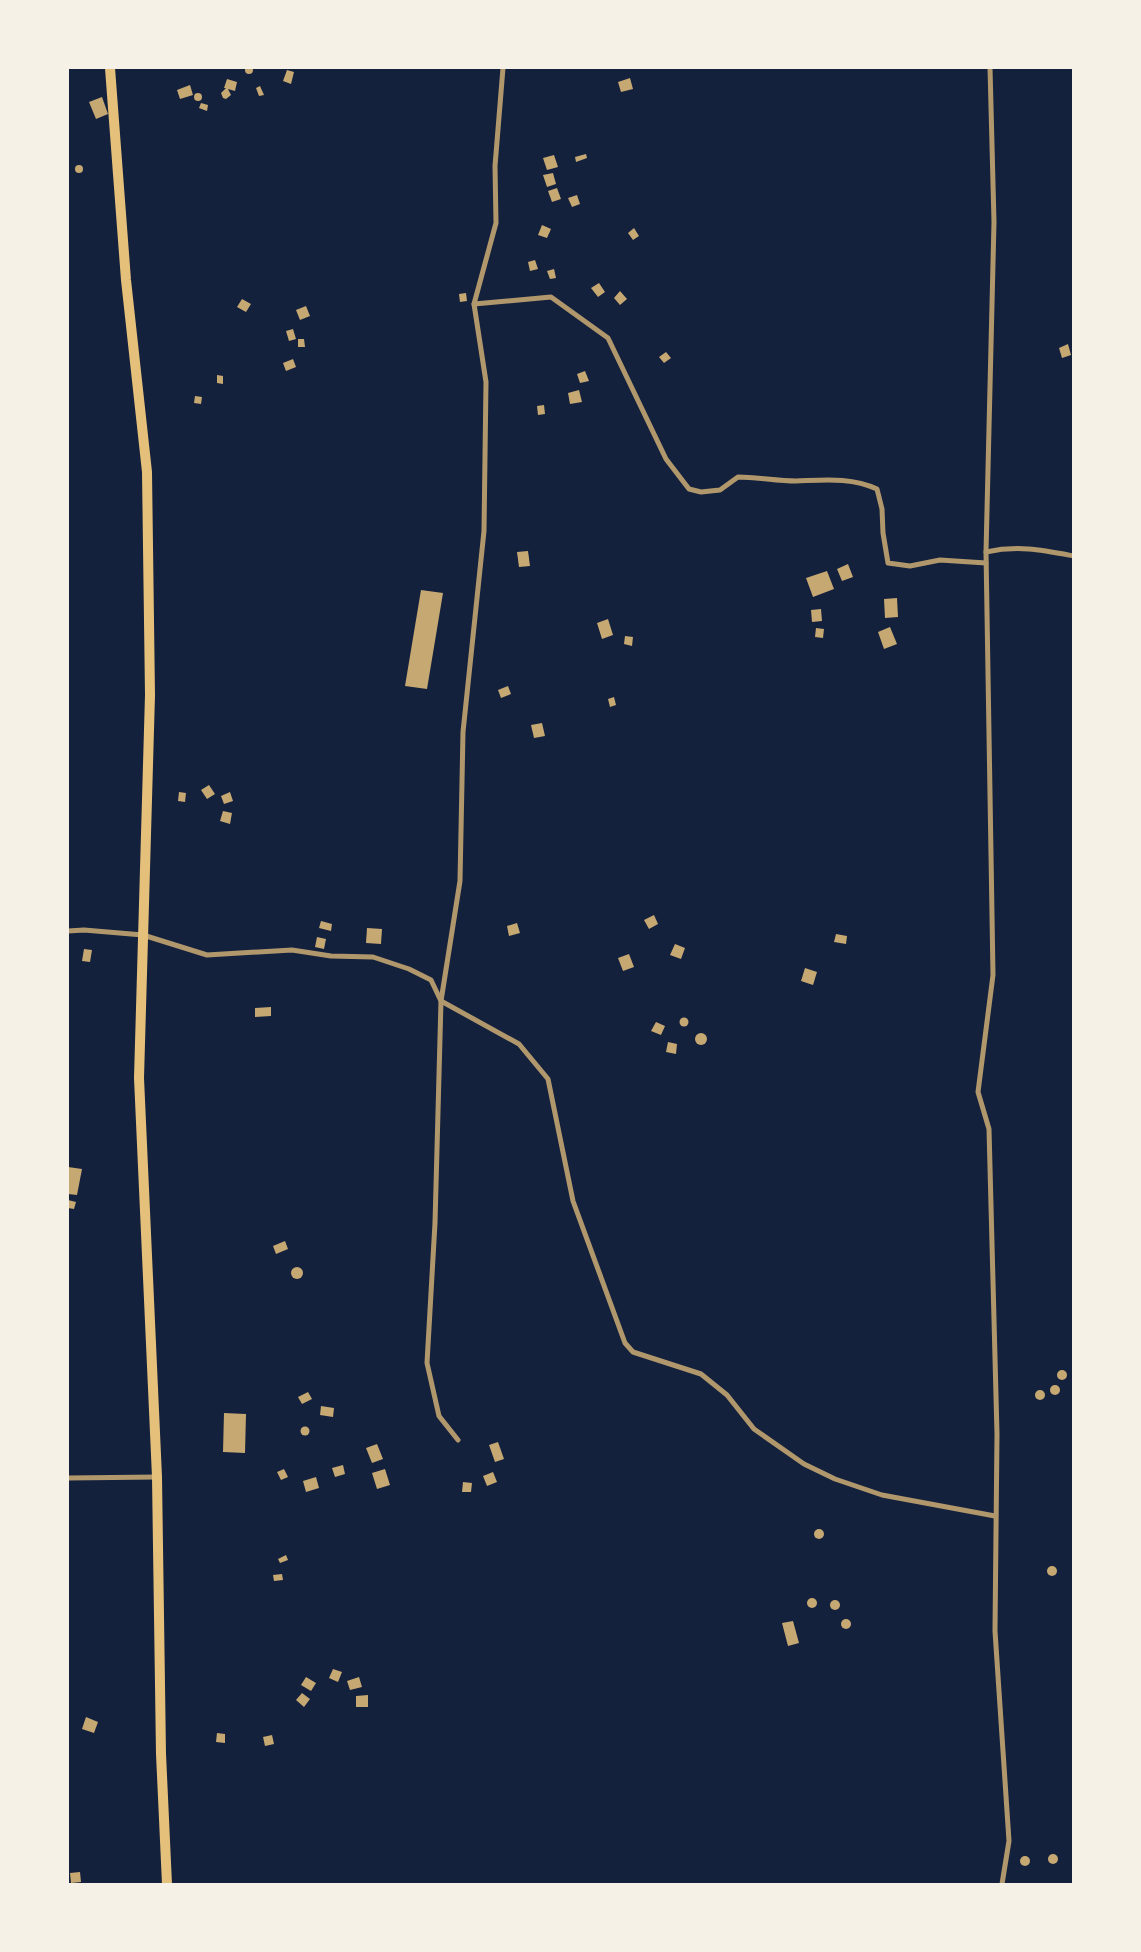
<svg xmlns="http://www.w3.org/2000/svg" width="1141" height="1952" viewBox="0 0 1141 1952" font-family="'Nunito Sans',sans-serif">
<rect width="100%" height="100%" fill="#14213d"/>
<!-- building -->
<g fill="#c6a872">
<circle cx="249" cy="70" r="4"/>
<path d="M287 70 294 72 291 84 283 81Z"/>
<path d="M630 78 633 89 621 92 618 82Z"/>
<path d="M227 79 237 82 235 91 228 89 231 95 226 99 223 98 221 93 226 88H224Z"/>
<path d="M190 85 193 95 180 99 177 90Z"/>
<path d="M260 86 264 95 259 96 256 88Z"/>
<circle cx="198" cy="97" r="4"/>
<path d="M102 97 108 114 96 119 89 102Z"/>
<path d="M201 103 208 105 207 111 199 108Z"/>
<path d="M586 154 587 158 576 162 575 157Z"/>
<path d="M554 155 558 167 547 170 543 158Z"/>
<circle cx="79" cy="169" r="4"/>
<path d="M553 173 556 184 547 187 543 175Z"/>
<path d="M557 188 561 199 552 202 548 191Z"/>
<path d="M577 195 580 204 572 207 568 198Z"/>
<path d="M542 225 551 229 547 238 538 235Z"/>
<path d="M634 228 639 236 633 240 628 233Z"/>
<path d="M535 260 538 269 530 271 528 262Z"/>
<path d="M554 269 556 278 550 279 547 271Z"/>
<path d="M599 283 605 292 598 297 591 288Z"/>
<path d="M620 291 627 299 620 305 614 298Z"/>
<path d="M466 293 467 301 460 302 459 294Z"/>
<path d="M242 299 251 304 246 312 237 307Z"/>
<path d="M306 306 310 316 300 320 296 310Z"/>
<path d="M293 329 296 339 289 341 286 331Z"/>
<path d="M298 339H304L305 347H298Z"/>
<path d="M1068 344 1071 355 1062 358 1059 348Z"/>
<path d="M666 352 671 358 664 363 659 357Z"/>
<path d="M293 359 296 367 286 371 283 363Z"/>
<path d="M585 371 589 381 580 383 577 374Z"/>
<path d="M217 375 223 376V384L217 383Z"/>
<path d="M579 390 582 402 570 404 568 393Z"/>
<path d="M195 396 202 397 201 404 194 403Z"/>
<path d="M544 405 545 414 538 415 537 406Z"/>
<path d="M528 551 530 566 519 567 517 552Z"/>
<path d="M848 564 853 577 842 581 837 569Z"/>
<path d="M827 571 834 589 813 597 806 578Z"/>
<path d="M421 590 443 593 427 689 405 686Z"/>
<path d="M897 598 898 617 885 618 884 599Z"/>
<path d="M821 609 822 621 812 622 811 610Z"/>
<path d="M608 619 613 635 602 639 597 623Z"/>
<path d="M890 627 897 644 884 649 878 632Z"/>
<path d="M816 628 824 629 823 638 815 637Z"/>
<path d="M625 636 633 637 632 646 624 644Z"/>
<path d="M508 686 511 694 501 698 498 690Z"/>
<path d="M614 697 616 705 610 707 608 699Z"/>
<path d="M542 723 545 736 534 738 531 725Z"/>
<path d="M209 785 215 794 207 799 201 790Z"/>
<path d="M179 792 186 793 185 802 178 801Z"/>
<path d="M230 792 233 801 224 804 221 796Z"/>
<path d="M223 811 232 813 230 824 220 821Z"/>
<path d="M654 915 658 924 649 929 644 920Z"/>
<path d="M321 921 332 924 331 931 319 928Z"/>
<path d="M517 923 520 933 509 936 507 926Z"/>
<path d="M367 928 382 929 381 944 366 943Z"/>
<path d="M836 934 847 936 846 944 834 942Z"/>
<path d="M317 937 326 939 324 949 315 947Z"/>
<path d="M675 944 685 948 681 959 670 955Z"/>
<path d="M84 949 92 950 90 962 82 961Z"/>
<path d="M629 954 634 967 623 971 618 958Z"/>
<path d="M805 968 817 972 813 985 801 981Z"/>
<path d="M271 1007V1016L255 1017V1008Z"/>
<circle cx="684" cy="1022" r="4.5"/>
<path d="M656 1022 665 1026 661 1035 651 1031Z"/>
<circle cx="701" cy="1039" r="6"/>
<path d="M668 1042 677 1044 676 1054 666 1052Z"/>
<path d="M68 1167 82 1169 77 1195 68 1194Z"/>
<path d="M68 1200 76 1202 74 1209 68 1208Z"/>
<path d="M285 1241 288 1249 276 1254 273 1246Z"/>
<circle cx="297" cy="1273" r="6"/>
<circle cx="1062" cy="1375" r="5"/>
<circle cx="1055" cy="1390" r="5"/>
<circle cx="1040" cy="1395" r="5"/>
<path d="M308 1392 312 1399 302 1404 298 1397Z"/>
<path d="M321 1406 334 1408 333 1417 320 1415Z"/>
<path d="M224 1413 246 1414 245 1453 223 1452Z"/>
<circle cx="305" cy="1431" r="4.5"/>
<path d="M498 1442 504 1459 495 1462 489 1445Z"/>
<path d="M377 1444 383 1459 372 1463 366 1448Z"/>
<path d="M343 1465 345 1474 335 1477 332 1468Z"/>
<path d="M284 1469 288 1477 281 1480 277 1472Z"/>
<path d="M385 1469 390 1485 377 1489 372 1473Z"/>
<path d="M493 1472 497 1482 487 1486 483 1476Z"/>
<path d="M316 1477 319 1488 306 1492 303 1481Z"/>
<path d="M463 1482 472 1483 471 1492H462Z"/>
<circle cx="819" cy="1534" r="5"/>
<path d="M286 1555 288 1560 280 1563 278 1559Z"/>
<circle cx="1052" cy="1571" r="5"/>
<path d="M282 1574 283 1580 274 1581 273 1575Z"/>
<circle cx="812" cy="1603" r="5"/>
<circle cx="835" cy="1605" r="5"/>
<circle cx="846" cy="1624" r="5"/>
<path d="M793 1621 799 1643 788 1646 782 1623Z"/>
<path d="M333 1669 342 1672 338 1682 329 1678Z"/>
<path d="M306 1677 316 1683 311 1691 301 1685Z"/>
<path d="M359 1677 362 1687 350 1690 347 1681Z"/>
<path d="M302 1693 310 1699 304 1707 296 1700Z"/>
<path d="M368 1695V1707H356V1696Z"/>
<path d="M86 1717 98 1722 94 1733 82 1729Z"/>
<path d="M217 1733 225 1734V1743L216 1742Z"/>
<path d="M272 1735 274 1744 265 1746 263 1737Z"/>
<circle cx="1053" cy="1859" r="5"/>
<circle cx="1025" cy="1861" r="5"/>
<path d="M80 1872 81 1882 71 1883 70 1873Z"/>
</g>
<g fill="none" stroke-linecap="round" stroke-linejoin="round">
<!-- minor -->
<g stroke="#b1986c" stroke-width="5">
<path d="M990 68 994 222 986 552 993 975 978 1092 989 1129 997 1434 995 1631 1009 1841 1002 1884"/>
<path d="M474 304 551 297 608 338 666 459 689 489 701 492 720 490 738 477C757 477 777 481 796 481 825 480 851 477 877 489L882 509 883 533 888 563 910 566 940 560 986 563"/>
<path d="M986 552C1018 545 1042 550 1074 556"/>
<path d="M68 931 84 930 143 935 207 955 292 950 331 956 373 957 409 969 431 980 441 1001 519 1044 548 1079 573 1201 625 1343 633 1352 701 1374 727 1395 754 1429 804 1464 835 1479 882 1495 995 1516"/>
<path d="M458 1440 439 1416 427 1363 435 1223 441 1001 460 881 463 732 484 531 486 382 474 304 496 223 495 166 503 68"/>
<path d="M68 1478 157 1477"/>
</g>
<!-- secondary -->
<path stroke="#e5c07b" stroke-width="10" d="M110 68 126 280 147 472 150 695 139 1078 157 1477 161 1754 167 1884"/>
</g>
<!-- border -->
<rect width="1141" height="1952" fill="none" stroke="#f6f1e7" stroke-width="138"/>
</svg>
